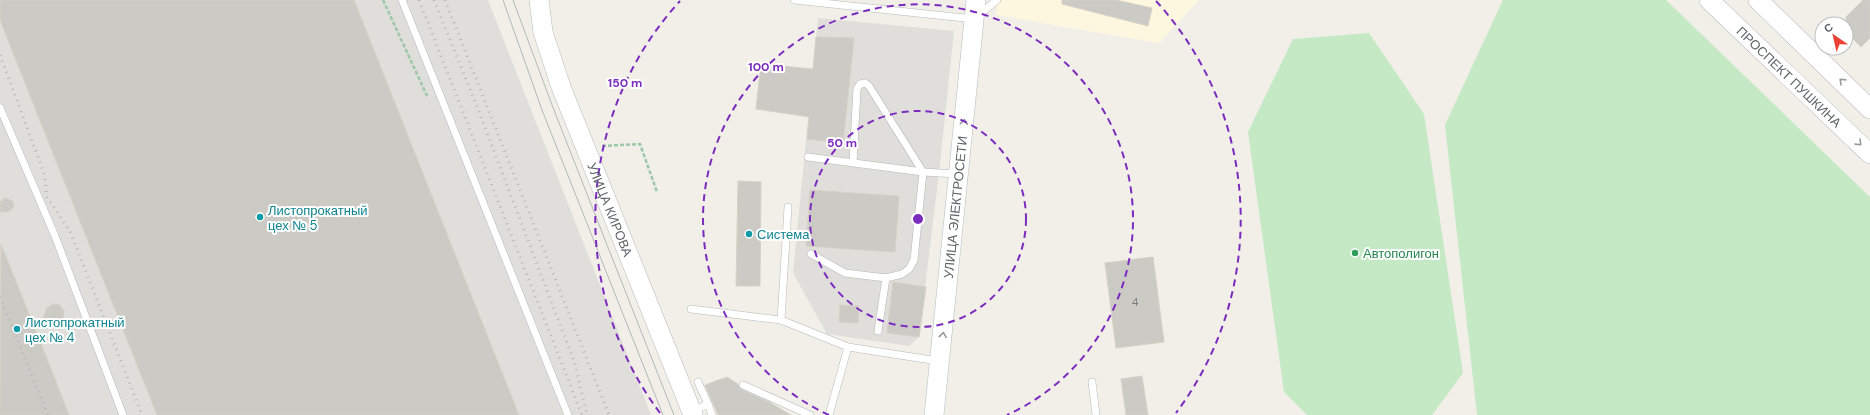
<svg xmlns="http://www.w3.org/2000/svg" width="1870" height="415" viewBox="0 0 1870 415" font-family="'DM Sans',sans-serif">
<rect width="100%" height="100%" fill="#f1efe8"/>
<!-- commercial -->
<path fill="#fef7e0" d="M998 0H1199L1159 43 996 15Z"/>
<!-- industrial -->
<g fill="#e0deda">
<path d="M0 0H488L651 415H0Z"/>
<path d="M818 18 954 31 939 173 919 337 909 346 827 334 793 273Z"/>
</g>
<!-- green -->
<g fill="#c5e8c5">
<path d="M1503 0H1666L1870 197V415H1477L1445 125Z"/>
<path d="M1369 33 1424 114 1463 373 1432 415H1307L1284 392 1248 132 1293 39Z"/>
</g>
<!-- building -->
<g fill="#cccac5" stroke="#d6d1c6">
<path d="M0 0H354L519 415H157L0 20Z"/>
<path d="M1062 0H1116L1152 8 1148 26 1062 4Z"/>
<path d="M1863 0H1870V38L1861 47 1846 32V17Z"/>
<path d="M816 37 854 38 843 143 807 139 809 117 756 109 761 64 813 69Z"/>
<path d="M738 181 761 182 760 286H736Z"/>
<path d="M810 190 899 196 895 252 806 246Z"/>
<path d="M5 198 13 201 14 207 8 212H0V202Z"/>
<path d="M1 244 42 346 69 415H0Z"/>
<path d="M1153 257 1164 342 1116 348 1105 263Z"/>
<path d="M893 282 926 287 919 337 887 333Z"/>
<path d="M53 304 60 305 64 311 63 318 57 322 43 318 47 308Z"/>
<path d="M840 305 859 306 858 323 839 322Z"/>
<path d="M1142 376 1148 415H1126L1121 379Z"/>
<path d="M727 377 738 384 741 389 769 402 791 415H718L705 385Z"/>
</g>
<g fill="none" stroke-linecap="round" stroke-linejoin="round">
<defs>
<g id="lane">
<path d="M402 0 568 415"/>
<path d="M794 0 974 19 997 0"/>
<path d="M0 108 55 236 123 415"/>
<path d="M808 157 923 172 957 174"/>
<path d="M811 254 845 273 886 278 902 274 909 269 914 260 923 172 869 86 865 83 860 84 857 89 853 162"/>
<path d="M691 309 781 320 848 347 938 361"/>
<path d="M781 320 788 207"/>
<path d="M878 331 886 278"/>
<path d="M698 382 708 404"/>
<path d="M1092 382 1096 415"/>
<path d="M743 385 810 415"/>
<path d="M693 411 708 404 712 415"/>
<path d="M829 415 848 347"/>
</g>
<g id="secondary">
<path id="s1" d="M539 0 543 32 561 87 693 415"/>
<path id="s2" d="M1709 0 1870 154"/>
<path d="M1758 0 1870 109"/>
<path id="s3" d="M934 415 976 0"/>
</g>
</defs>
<!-- lane casing -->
<use href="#lane" stroke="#b5b8bc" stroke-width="8"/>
<!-- secondary casing -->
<use href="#secondary" stroke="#b6babf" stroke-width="20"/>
<!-- path -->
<g stroke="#9cc7a9" stroke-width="2.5" stroke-dasharray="4 2" stroke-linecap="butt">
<path d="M383 0 428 98"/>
<path d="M602 146 640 144 657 192"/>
</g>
<!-- lane -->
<use href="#lane" stroke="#fff" stroke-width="7"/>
<!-- secondary -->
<use href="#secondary" stroke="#fff" stroke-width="19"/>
<!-- tram -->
<g stroke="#b6b7b8" stroke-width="1">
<path d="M503 0 542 110 663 415"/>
<path d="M513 0 552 105 674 415"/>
</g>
<!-- rail -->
<g stroke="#b6b7b8" stroke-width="3" stroke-dasharray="1 5" stroke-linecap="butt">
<path d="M419 0 582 415"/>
<path d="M434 0 476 104 575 364 587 415"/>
<path d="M445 0 609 415"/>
<path d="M0 55 44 173 47 197 70 231 142 415"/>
<path d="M0 297 48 415"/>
</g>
</g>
<!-- one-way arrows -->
<defs><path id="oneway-chevron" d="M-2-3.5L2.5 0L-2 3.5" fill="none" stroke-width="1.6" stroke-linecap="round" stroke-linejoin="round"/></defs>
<g stroke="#979a9d">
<use href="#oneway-chevron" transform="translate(1842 81) rotate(-136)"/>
<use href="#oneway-chevron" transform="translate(964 122) rotate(-85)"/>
<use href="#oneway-chevron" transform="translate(1859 143) rotate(44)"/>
<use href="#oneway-chevron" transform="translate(943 335) rotate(-84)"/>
</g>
<!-- distance rings -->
<g fill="none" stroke="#7b2cbf" stroke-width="2" stroke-dasharray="7 5">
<circle cx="918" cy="219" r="108"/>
<path d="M829 415A215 215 0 1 1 1007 415"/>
<path d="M660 413A323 323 0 0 1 680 1M1156 1A323 323 0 0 1 1176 413"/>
</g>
<!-- markers -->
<g fill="#0f9aa8" stroke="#fff" stroke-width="1.5">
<circle cx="260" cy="217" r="4"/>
<circle cx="749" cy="234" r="4"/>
<circle cx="17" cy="329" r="4"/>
</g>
<circle fill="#2e9e5b" stroke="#fff" stroke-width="1.5" cx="1355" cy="253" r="4"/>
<g text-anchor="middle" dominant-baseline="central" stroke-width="4" stroke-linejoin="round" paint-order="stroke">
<!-- number labels -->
<g font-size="11" fill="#7a7d7f">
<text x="1135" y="302">4</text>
</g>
<!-- street labels -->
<g font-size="13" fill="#5f6368" stroke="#fff">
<text stroke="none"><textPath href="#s2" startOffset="111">ПРОСПЕКТ ПУШКИНА</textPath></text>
<text stroke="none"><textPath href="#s3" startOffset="209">УЛИЦА ЭЛЕКТРОСЕТИ</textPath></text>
<text stroke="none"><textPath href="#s1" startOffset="222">УЛИЦА КИРОВА</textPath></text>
</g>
<!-- culture labels -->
<g font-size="13" fill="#0d838f" stroke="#fff" text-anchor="start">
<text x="268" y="210">Листопрокатный<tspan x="268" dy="15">цех № 5</tspan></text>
<text x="757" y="234">Система</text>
<text x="25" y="322">Листопрокатный<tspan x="25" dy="15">цех № 4</tspan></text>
</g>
<!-- leisure labels -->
<g font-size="13" fill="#27864d" stroke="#fff" text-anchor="start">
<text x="1363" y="253">Автополигон</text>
</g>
</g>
<circle cx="918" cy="219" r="6" fill="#7b2cbf" stroke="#fff" stroke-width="2"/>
<g font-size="12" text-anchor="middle" font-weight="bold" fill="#7b2cbf" stroke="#fff" stroke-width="4" stroke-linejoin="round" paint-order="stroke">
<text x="766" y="71">100 m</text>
<text x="625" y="87">150 m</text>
<text x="842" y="147">50 m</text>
</g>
<!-- north arrow -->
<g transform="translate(1834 36) rotate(326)"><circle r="19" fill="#ffffff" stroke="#bfc1c3"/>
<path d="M0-3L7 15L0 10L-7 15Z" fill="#ea4335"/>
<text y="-6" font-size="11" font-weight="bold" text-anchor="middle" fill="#5f6368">С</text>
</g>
</svg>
